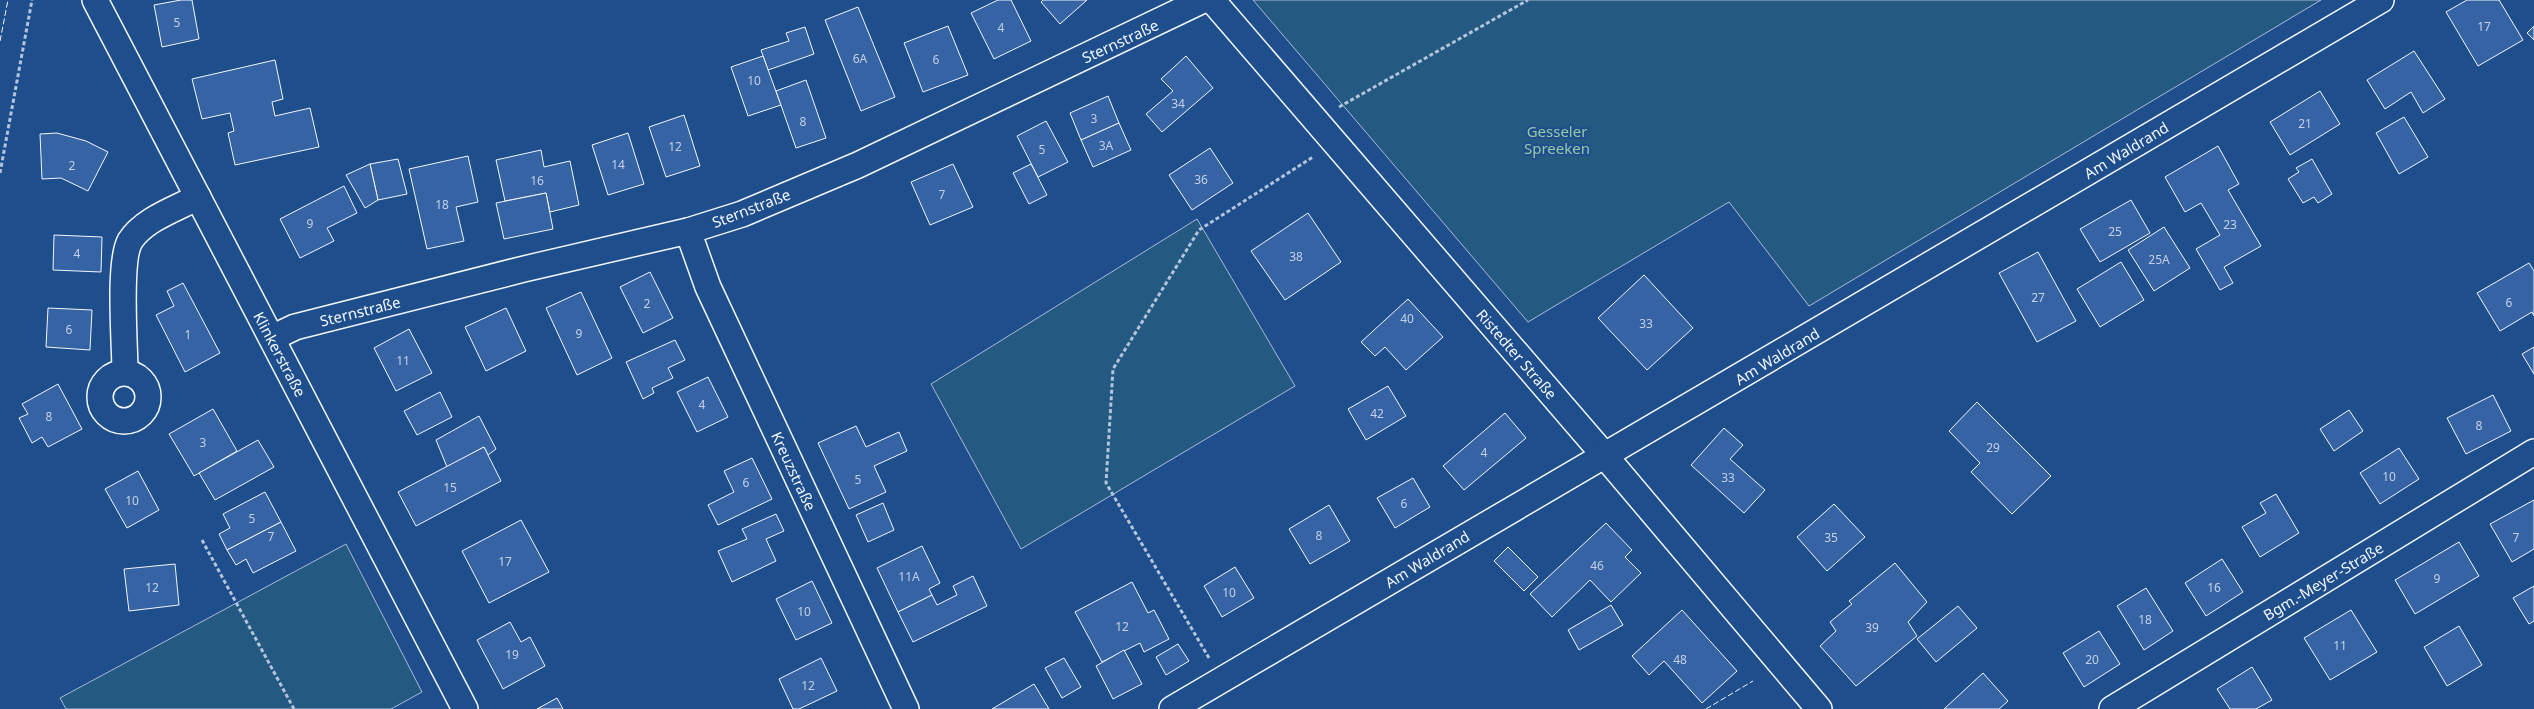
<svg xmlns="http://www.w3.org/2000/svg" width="2534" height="709" viewBox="0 0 2534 709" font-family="'Noto Sans',sans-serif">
<rect width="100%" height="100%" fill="#1f4e8c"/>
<!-- green -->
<g fill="#245a82" stroke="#a8bbd7">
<path d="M1253 0H2321L1809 306 1729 202 1528 322Z"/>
<path d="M1197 219 1295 386 1021 549 931 384Z"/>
<path d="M346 544 422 692 391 709H66L60 698Z"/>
</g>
<!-- building -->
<g fill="#3563a3" stroke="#f2f6ff">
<path d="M181 0H192L199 39 162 47 154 5Z"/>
<path d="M998 0H1011L1031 41 994 59 971 13Z"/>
<path d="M1043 0H1087L1060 24 1041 2Z"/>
<path d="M2467 0H2499L2523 40 2478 66 2446 12Z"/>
<path d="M858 7 895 97 861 111 825 20Z"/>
<path d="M948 26 968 75 923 92 904 43Z"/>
<path d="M2534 26V40L2527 33Z"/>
<path d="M805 27 814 54 768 70 761 50 789 41 786 33Z"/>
<path d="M2414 51 2445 99 2423 113 2411 92 2385 109 2367 80Z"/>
<path d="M763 56 781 105 748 116 731 67Z"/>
<path d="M1186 56 1213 88 1162 132 1146 114 1173 91 1161 79Z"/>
<path d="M275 60 283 99 272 102 275 116 310 108 319 147 235 165 228 133 234 131 230 113 202 119 192 79Z"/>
<path d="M806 80 826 138 796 148 776 91Z"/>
<path d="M2320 91 2340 124 2290 155 2270 122Z"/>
<path d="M1108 96 1119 123 1081 140 1070 113Z"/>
<path d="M684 115 700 166 666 177 649 127Z"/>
<path d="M2404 117 2428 157 2399 174 2376 133Z"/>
<path d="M1046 121 1068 162 1038 177 1017 136Z"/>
<path d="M1119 123 1131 150 1093 167 1081 140Z"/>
<path d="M57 133 86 141 108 152 88 191 61 178 42 179 40 134Z"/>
<path d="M628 133 644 184 608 195 592 145Z"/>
<path d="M2218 146 2239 184 2228 190 2261 246 2224 267 2233 283 2220 290 2196 249 2220 235 2201 203 2185 212 2165 177Z"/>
<path d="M1210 148 1233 183 1192 210 1169 175Z"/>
<path d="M541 150 544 167 570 161 579 205 550 212 546 193 505 201 496 160Z"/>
<path d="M468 156 478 202 456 207 464 241 427 249 409 169Z"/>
<path d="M398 159 407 194 378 200 370 164Z"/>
<path d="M2312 159 2332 194 2318 203 2314 197 2303 203 2288 179 2299 172 2296 168Z"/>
<path d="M370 164 378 200 365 208 346 175Z"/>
<path d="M953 164 973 207 930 225 911 182Z"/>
<path d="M1031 164 1047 195 1029 204 1013 173Z"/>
<path d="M344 186 357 213 327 228 334 241 300 258 280 219Z"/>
<path d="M546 193 553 229 504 239 496 203Z"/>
<path d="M2131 200 2150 233 2100 262 2080 229Z"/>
<path d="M1308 213 1341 262 1285 300 1251 251Z"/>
<path d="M2164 227 2190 268 2154 291 2128 250Z"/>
<path d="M54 235 102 237 101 272 53 270Z"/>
<path d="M2038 252 2076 321 2037 342 1999 273Z"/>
<path d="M2121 262 2144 300 2100 327 2077 289Z"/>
<path d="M2529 263 2534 271V316L2532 312 2500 331 2477 293Z"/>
<path d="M650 272 673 318 643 333 620 287Z"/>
<path d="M1644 275 1693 328 1647 370 1598 318Z"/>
<path d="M183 283 220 353 185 372 156 315 174 306 167 291Z"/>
<path d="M581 292 612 358 577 375 546 308Z"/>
<path d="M1408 299 1443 337 1406 370 1385 347 1375 356 1361 342Z"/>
<path d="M48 308 92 310 90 350 46 347Z"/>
<path d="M506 308 526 351 486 371 465 327Z"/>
<path d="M409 329 432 373 396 391 374 348Z"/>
<path d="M675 340 685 360 668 368 673 378 652 388 654 393 643 399 626 362Z"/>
<path d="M2534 347V374L2522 354Z"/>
<path d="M708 377 728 417 697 432 677 392Z"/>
<path d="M58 384 82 429 48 447 42 437 32 443 19 418 28 414 22 404Z"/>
<path d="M1388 386 1406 416 1366 440 1348 409Z"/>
<path d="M440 392 452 417 417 435 404 411Z"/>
<path d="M2493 395 2511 431 2466 454 2447 418Z"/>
<path d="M1977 402 2051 476 2012 514 1971 472 1980 463 1949 431Z"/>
<path d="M213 409 237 451 194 476 169 434Z"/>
<path d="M2349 410 2363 431 2334 451 2320 429Z"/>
<path d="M1505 413 1526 438 1464 490 1443 466Z"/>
<path d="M479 416 496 449 488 455 484 447 447 467 436 440Z"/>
<path d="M856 426 866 447 899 432 907 451 874 466 886 492 849 509 818 443Z"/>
<path d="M1724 428 1743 445 1730 459 1765 490 1744 513 1691 465Z"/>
<path d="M258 440 274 467 215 500 199 473Z"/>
<path d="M484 447 501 481 416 526 398 492Z"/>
<path d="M2399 448 2419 479 2380 504 2360 473Z"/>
<path d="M752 458 772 499 718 525 708 505 734 492 724 471Z"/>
<path d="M138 471 159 510 127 528 105 489Z"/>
<path d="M1413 478 1430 507 1395 528 1377 498Z"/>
<path d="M265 492 281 522 227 550 219 534 230 528 223 514Z"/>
<path d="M2276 494 2299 533 2260 557 2242 527 2266 513 2260 503Z"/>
<path d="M2534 500V549L2512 562 2490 524Z"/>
<path d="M883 503 894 530 868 542 856 515Z"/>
<path d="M1834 504 1865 537 1827 571 1797 537Z"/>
<path d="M1329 505 1350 541 1310 564 1289 529Z"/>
<path d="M776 514 784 531 766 539 776 561 732 582 718 551 747 539 742 529Z"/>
<path d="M521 520 549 572 489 603 462 551Z"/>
<path d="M281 522 296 551 253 573 246 559 236 565 227 550Z"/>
<path d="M1606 523 1632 550 1625 557 1641 573 1611 602 1590 580 1552 617 1530 594Z"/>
<path d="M2459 542 2479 576 2415 614 2395 580Z"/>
<path d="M922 546 940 583 929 589 932 595 898 612 877 568Z"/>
<path d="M1508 547 1538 577 1524 591 1494 561Z"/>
<path d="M2222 559 2243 592 2206 616 2185 583Z"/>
<path d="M1895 563 1927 602 1908 622 1917 636 1856 686 1820 646 1836 631 1830 622 1852 604 1849 601Z"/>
<path d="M175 564 179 605 129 611 124 569Z"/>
<path d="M1235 567 1254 598 1222 617 1204 586Z"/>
<path d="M973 576 987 606 913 642 898 612 932 595 937 605 957 595 953 586Z"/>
<path d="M812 581 832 623 796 640 776 599Z"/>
<path d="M1132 582 1148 613 1154 610 1169 639 1144 652 1140 643 1102 662 1075 612Z"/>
<path d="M2534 586V621L2529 624 2513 598Z"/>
<path d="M2146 588 2173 631 2144 650 2117 606Z"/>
<path d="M1611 605 1623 625 1579 650 1568 630Z"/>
<path d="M1958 606 1977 628 1936 662 1917 639Z"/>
<path d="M1682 610 1737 671 1702 703 1664 661 1649 675 1632 656Z"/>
<path d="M2351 610 2377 652 2330 680 2304 638Z"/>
<path d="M510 622 521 642 530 637 545 666 503 689 477 640Z"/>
<path d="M2459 626 2482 665 2447 686 2424 647Z"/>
<path d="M2099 631 2120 664 2084 687 2063 653Z"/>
<path d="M1178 644 1189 661 1166 675 1156 657Z"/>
<path d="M1124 650 1142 684 1113 699 1096 666Z"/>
<path d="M821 658 837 691 799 709H793L779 679Z"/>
<path d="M1064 658 1081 687 1062 698 1045 668Z"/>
<path d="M2252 667 2272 700 2256 709H2230L2217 689Z"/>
<path d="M1983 673 2008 701 1999 709H1944Z"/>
<path d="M1034 684 1049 709H992Z"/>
<path d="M557 698 563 709H537Z"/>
</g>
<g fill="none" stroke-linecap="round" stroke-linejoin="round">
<defs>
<g id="minor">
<path d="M95 0 465 709"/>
<path d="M1212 0 1605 456 1819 709"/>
<path d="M688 231 708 287 906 709"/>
<path d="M272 338 295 327 524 269 688 231 742 214 858 165 1203 0"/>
<path d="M125 372C125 345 118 262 130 241 144 219 176 209 198 197"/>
<circle cx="124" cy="397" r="24"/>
<path d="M1172 709 2381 0"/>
<path d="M2112 709 2534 452"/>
</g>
</defs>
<!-- minor casing -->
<use href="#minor" stroke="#f2f6ff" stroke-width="28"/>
<!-- path -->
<g stroke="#b3c4dc" stroke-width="3" stroke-dasharray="4 2.5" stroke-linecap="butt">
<path d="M1339 107 1528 0"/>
<path d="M0 173 32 0"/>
<path d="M202 540 294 709"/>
<path d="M1209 658 1106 483 1113 369 1199 230 1313 157"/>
</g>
<!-- minor -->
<use href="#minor" stroke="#1f4e8c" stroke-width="25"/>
<!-- fence -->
<g stroke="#f2f6ff" stroke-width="1" stroke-dasharray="6 2.5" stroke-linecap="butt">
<path d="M0 41 8 0"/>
<path d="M1706 709 1753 681"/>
</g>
</g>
<g text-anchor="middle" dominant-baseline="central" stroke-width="4" stroke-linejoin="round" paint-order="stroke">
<!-- number labels -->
<g font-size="12" fill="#c3d1e8">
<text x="177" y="22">5</text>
<text x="2484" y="26">17</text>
<text x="1001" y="27">4</text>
<text x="860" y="58">6A</text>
<text x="936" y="59">6</text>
<text x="754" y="80">10</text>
<text x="1178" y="103">34</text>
<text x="1094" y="118">3</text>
<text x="803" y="121">8</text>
<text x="2305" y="123">21</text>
<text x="1106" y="145">3A</text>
<text x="675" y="146">12</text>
<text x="1042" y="149">5</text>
<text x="618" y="164">14</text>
<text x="72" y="165">2</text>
<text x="1201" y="179">36</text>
<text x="537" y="180">16</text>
<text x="942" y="194">7</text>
<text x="442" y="204">18</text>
<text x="310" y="223">9</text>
<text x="2230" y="224">23</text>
<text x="2115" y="231">25</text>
<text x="77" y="253">4</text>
<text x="1296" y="256">38</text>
<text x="2159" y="259">25A</text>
<text x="2038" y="297">27</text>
<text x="2509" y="302">6</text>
<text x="647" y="303">2</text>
<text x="1407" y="318">40</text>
<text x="1646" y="323">33</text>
<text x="69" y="329">6</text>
<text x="579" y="333">9</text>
<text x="188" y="334">1</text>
<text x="403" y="360">11</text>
<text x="702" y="404">4</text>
<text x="1377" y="413">42</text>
<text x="49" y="416">8</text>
<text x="2479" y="425">8</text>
<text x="203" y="442">3</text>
<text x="1993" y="447">29</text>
<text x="1484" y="452">4</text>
<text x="2389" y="476">10</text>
<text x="1728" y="477">33</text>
<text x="858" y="479">5</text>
<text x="746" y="482">6</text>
<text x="450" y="487">15</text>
<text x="132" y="500">10</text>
<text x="1404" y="503">6</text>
<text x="252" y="518">5</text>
<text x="1319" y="535">8</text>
<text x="271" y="536">7</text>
<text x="1831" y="537">35</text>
<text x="2516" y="537">7</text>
<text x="505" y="561">17</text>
<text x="1597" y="565">46</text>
<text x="909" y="576">11A</text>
<text x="2437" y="578">9</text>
<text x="152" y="587">12</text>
<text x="2214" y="587">16</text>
<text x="1229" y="592">10</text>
<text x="804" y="611">10</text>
<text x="2145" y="619">18</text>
<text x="1122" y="626">12</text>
<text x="1872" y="627">39</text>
<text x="2340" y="645">11</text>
<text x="512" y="654">19</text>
<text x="1680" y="659">48</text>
<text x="2092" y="659">20</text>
<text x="808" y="685">12</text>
</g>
<!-- street labels -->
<g font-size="15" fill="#f2f6ff" stroke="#1f4e8c">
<text transform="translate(1120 41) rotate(-25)">Sternstraße</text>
<text transform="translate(2126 150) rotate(-31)">Am Waldrand</text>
<text transform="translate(751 208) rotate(-21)">Sternstraße</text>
<text transform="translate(360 311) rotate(-14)">Sternstraße</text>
<text transform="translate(280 354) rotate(62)">Klinkerstraße</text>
<text transform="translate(1517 354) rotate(49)">Ristedter Straße</text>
<text transform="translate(1777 356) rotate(-31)">Am Waldrand</text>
<text transform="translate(794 471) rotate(65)">Kreuzstraße</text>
<text transform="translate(1427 559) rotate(-31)">Am Waldrand</text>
<text transform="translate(2323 581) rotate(-31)">Bgm.-Meyer-Straße</text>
</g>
<!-- park labels -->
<g font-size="15" fill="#97c8a6" stroke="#1f4e8c">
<text x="1557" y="131">Gesseler<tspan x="1557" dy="17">Spreeken</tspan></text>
</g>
</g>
</svg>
